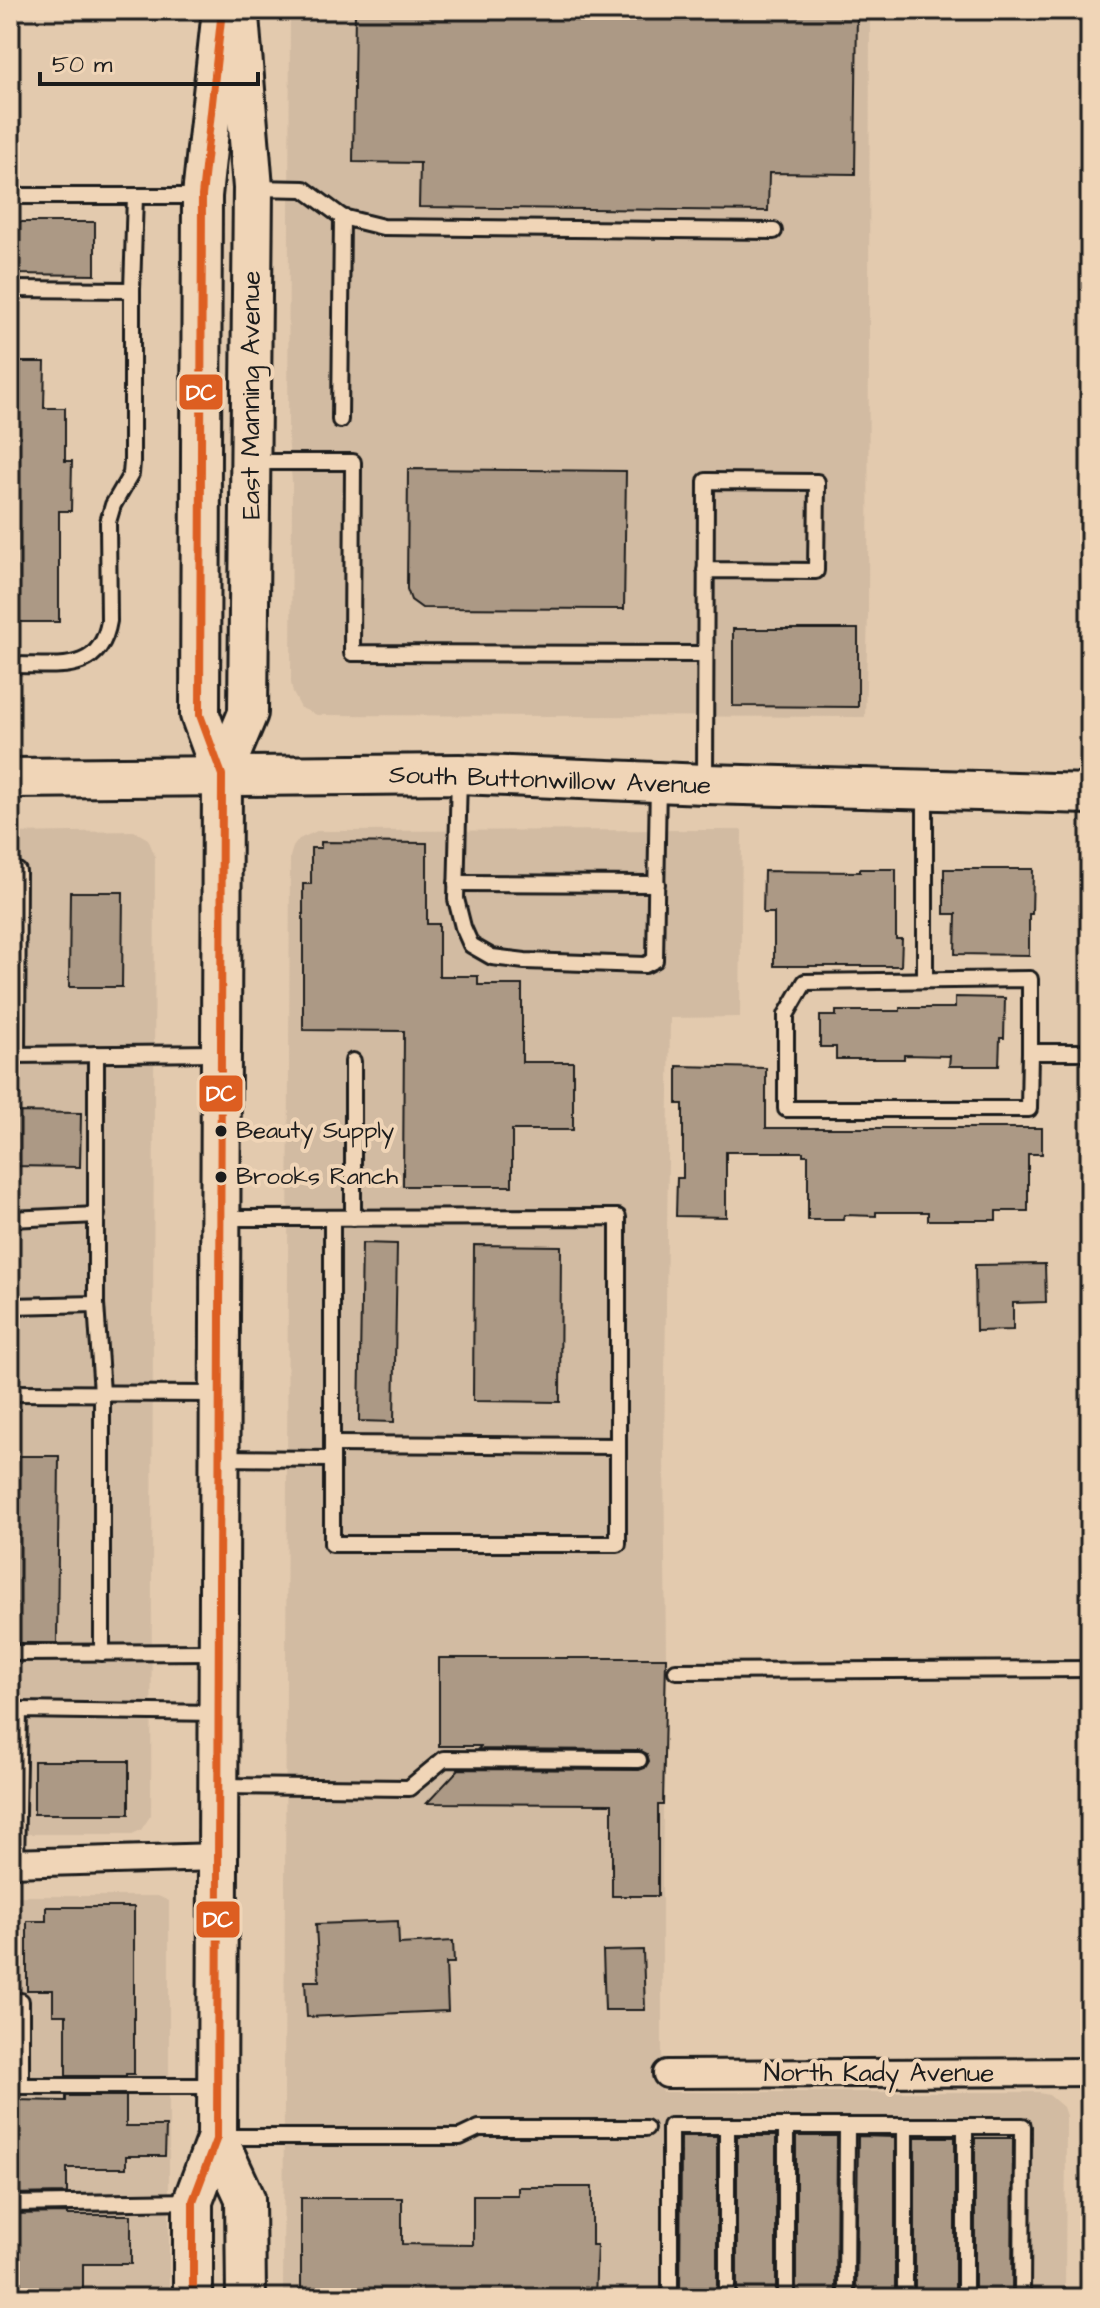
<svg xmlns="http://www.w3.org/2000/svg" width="1100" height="2308" viewBox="0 0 1100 2308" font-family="'Architects Daughter',sans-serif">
<rect width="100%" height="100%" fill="#e3caae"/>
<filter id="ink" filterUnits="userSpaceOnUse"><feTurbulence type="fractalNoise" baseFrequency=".0125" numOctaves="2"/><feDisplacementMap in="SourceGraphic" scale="16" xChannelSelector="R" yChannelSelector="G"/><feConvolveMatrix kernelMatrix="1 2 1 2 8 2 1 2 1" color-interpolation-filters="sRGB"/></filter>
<g filter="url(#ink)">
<!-- built -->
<g fill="#d2bba2">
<path d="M290 10H870L868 615 865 717 317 715 301 708 293 693 291 683 292 482 288 437Z"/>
<path d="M742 830 740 1017 670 1018 664 1449 666 1658 662 1867V2092H1034L1049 2095 1063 2107 1066 2116 1065 2298H283L290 857 293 847 299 839 317 831Z"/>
<path d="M134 831 148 839 155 856 151 1815 141 1830 132 1834H10V833Z"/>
<path d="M10 1896H158L169 1901V2298H10Z"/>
</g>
<!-- building -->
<g fill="#ac9985" stroke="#1c1c1c" stroke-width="2">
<path d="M355 10H857L855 174 769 173 768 211 419 207 420 163 353 162Z"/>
<path d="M10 222H95V275L10 274Z"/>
<path d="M10 362H45L44 408H65V461H72L71 511H59V622H10Z"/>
<path d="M408 469 626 471 624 609 422 608 411 600 407 589Z"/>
<path d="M733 629H858V707L733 706Z"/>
<path d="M321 842 427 843V924H439V976H478V985H522V1062H573V1130H512V1186H403L404 1031 303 1030V884H311V848H321Z"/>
<path d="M860 869H896V939H902L901 966H774V913H763L764 871 860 872Z"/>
<path d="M944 869H1033L1032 914H1029V955L955 954 956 914H944Z"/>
<path d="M70 892H123L122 987H69Z"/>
<path d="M955 997 1005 998 1004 1038H1000L999 1066H949L950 1056 904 1055V1059H836V1047H820V1016H836V1011H900V1008H955Z"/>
<path d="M677 1066 766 1068V1128H1042V1154H1028V1211H996V1220H928V1212H876V1216L844 1215 843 1220H808V1155H803V1152H726V1217L676 1216 677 1178H683V1104H677Z"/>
<path d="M10 1112 81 1113 80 1167 10 1166Z"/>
<path d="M362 1243 397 1244 394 1422 359 1421Z"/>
<path d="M474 1245 561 1246 560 1402 473 1401Z"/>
<path d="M1045 1264 1046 1302 1013 1303V1330L976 1331 975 1265Z"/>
<path d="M10 1456H59L57 1643H10Z"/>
<path d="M439 1658H666L663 1805H658V1896H612V1804L427 1803 459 1769 639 1770 645 1768 649 1761 647 1754 639 1750 478 1749 481 1746H439Z"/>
<rect x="34" y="1761" width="95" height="53"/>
<path d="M46 1907H134V2074H126V2076H66V2015H53V1990H27V1921H46Z"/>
<path d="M398 1921 399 1944 453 1941 454 1963H446L448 2011 307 2017 305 1981H319L316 1924Z"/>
<path d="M643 1950 645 2010H605L603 1951Z"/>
<path d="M66 2096H126V2126H166L165 2156H126V2168H67V2193L10 2194 12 2100 66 2101Z"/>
<path d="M681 2136H717V2298H680Z"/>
<rect x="737" y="2136" width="39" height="162"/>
<path d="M796 2136H837L836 2298H796Z"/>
<path d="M858 2136 895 2137V2298H856Z"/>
<rect x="915" y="2137" width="40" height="161"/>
<path d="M975 2138H1013L1012 2298H975Z"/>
<path d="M518 2187H592V2245H597L595 2298H301V2198H402V2244L473 2245V2195H518Z"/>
<path d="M67 2213V2215H131V2264H83V2298H10V2214Z"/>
</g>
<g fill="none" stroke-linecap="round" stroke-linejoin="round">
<defs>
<g id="lane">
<path d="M254 188 304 189 342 217 383 227 774 231"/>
<path d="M10 196H135"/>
<path d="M10 289 132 290"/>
<path d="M340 420 342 217"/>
<path d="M252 462H353L352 653 704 654"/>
<path d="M705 570 816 571 817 482 706 481C705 582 705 683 705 784"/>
<path d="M10 665C54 664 100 677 109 621L108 522 113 505 131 474 132 462V290L135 196H200"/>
<path d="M459 775 456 899 463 927 471 945 492 957 525 961 645 965 655 960 658 782"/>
<path d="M925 792V980"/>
<path d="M10 871H18L17 1055"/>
<path d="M456 883 657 884"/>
<path d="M1030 1052V979L805 982 786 1015V1109H1029L1030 1052H1090"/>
<path d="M96 1054V1304L102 1393V1653"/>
<path d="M10 1055 220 1053"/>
<path d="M353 1061V1218"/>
<path d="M220 1218 618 1217V1544H332V1218"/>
<path d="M10 1219 97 1215"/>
<path d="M10 1306 96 1304"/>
<path d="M10 1393 218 1394"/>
<path d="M332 1444 618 1446"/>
<path d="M219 1458 332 1459"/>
<path d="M10 1653 218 1652"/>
<path d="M676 1671 1090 1669"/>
<path d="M219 1786 409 1788 444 1759 639 1760"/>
<path d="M16 1863 19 1710 217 1713"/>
<path d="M21 2001V2086"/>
<path d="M10 2086H217"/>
<path d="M221 2137H460L479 2128H646"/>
<path d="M10 2204 193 2201"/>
<path d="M670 2298V2126H1023L1022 2298"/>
<path d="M727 2298V2126"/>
<path d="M786 2298V2126"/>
<path d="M846 2298 847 2126"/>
<path d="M905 2298V2126"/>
<path d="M965 2298V2126"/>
</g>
<g id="street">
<path d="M10 1863 218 1857"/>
<path d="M667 2074 1090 2072"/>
</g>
<g id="secondary">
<path d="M222 775 248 713 253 188 239 16"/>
<path d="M10 778 459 774 705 784 1090 794"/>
<path d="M217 2137 245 2198 246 2298"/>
<path d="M193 2298V2201L217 2137 222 775 200 715 202 196 222 10"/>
</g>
</defs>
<!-- lane casing -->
<use href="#lane" stroke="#1c1c1c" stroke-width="20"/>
<!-- street casing -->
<use href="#street" stroke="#1c1c1c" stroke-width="32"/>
<!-- secondary casing -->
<use href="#secondary" stroke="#1c1c1c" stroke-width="44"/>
<!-- lane -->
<use href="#lane" stroke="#f0d5b7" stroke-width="14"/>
<!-- street -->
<use href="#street" stroke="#f0d5b7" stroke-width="26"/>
<!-- secondary -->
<use href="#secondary" stroke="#f0d5b7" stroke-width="38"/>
<defs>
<path id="bus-1" d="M193 2298V2201L217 2137 222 775 200 715 202 196 222 10"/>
</defs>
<!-- bus-1 casing -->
<use href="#bus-1" stroke="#f0d5b7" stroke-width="14"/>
<!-- bus-1 -->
<use href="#bus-1" stroke="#dd5e21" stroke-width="8"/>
</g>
</g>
<!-- markers -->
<g fill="#1c1c1c" stroke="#f0d5b7" stroke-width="3">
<circle cx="221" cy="1131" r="7"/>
<circle cx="221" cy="1177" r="7"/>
</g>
<g text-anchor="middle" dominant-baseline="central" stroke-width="8" stroke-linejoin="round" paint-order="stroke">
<!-- bus labels -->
<g font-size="24" fill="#1c1c1c" stroke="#f0d5b7" text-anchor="start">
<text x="236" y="1131">Beauty Supply</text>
<text x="236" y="1177">Brooks Ranch</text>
</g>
<!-- street labels -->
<g font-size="26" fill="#1c1c1c" stroke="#f0d5b7">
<text transform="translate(251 395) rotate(-90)">East Manning Avenue</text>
<text transform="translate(550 780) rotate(2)">South Buttonwillow Avenue</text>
<text x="879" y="2073">North Kady Avenue</text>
</g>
</g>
<g stroke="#f0d5b7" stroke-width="3">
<rect x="178" y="373" width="46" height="38" rx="8" fill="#dd5e21"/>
<rect x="198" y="1074" width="46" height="39" rx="8" fill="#dd5e21"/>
<rect x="195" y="1900" width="46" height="39" rx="8" fill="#dd5e21"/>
</g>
<g font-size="22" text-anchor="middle" font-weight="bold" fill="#fff">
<text x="201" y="400">DC</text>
<text x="221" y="1101">DC</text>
<text x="218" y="1927">DC</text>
</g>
<!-- margin -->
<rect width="1100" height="2308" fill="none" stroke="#f0d5b7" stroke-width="40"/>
<rect x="20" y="20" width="1060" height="2268" fill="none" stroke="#1c1c1c" stroke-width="3" filter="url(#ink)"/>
<!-- scale -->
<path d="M40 72v12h218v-12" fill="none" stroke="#1c1c1c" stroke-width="4"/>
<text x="52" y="72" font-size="24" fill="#1c1c1c" stroke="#f0d5b7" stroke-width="6" paint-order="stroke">50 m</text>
</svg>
